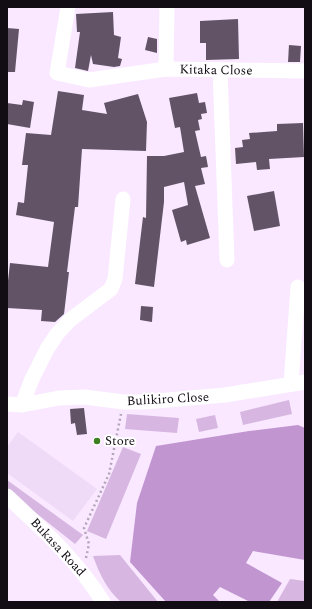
<svg xmlns="http://www.w3.org/2000/svg" width="312" height="609" viewBox="0 0 312 609" font-family="Spectral,serif">
<rect width="100%" height="100%" fill="#f9e8ff"/>
<!-- built -->
<path fill="#efdbf7" d="M18 432 97 489 73 521 7 473V447Z"/>
<!-- green -->
<g fill="#d7b7e1">
<path d="M289 400 292 414 243 425 240 412Z"/>
<path d="M127 414 179 418 177 433 125 429Z"/>
<path d="M215 415 218 428 199 432 196 419Z"/>
<path d="M123 447 141 454 106 539 87 531Z"/>
<path d="M7 480 83 535 75 544 7 490Z"/>
<path d="M120 555 158 602H121C107 590 99 573 93 556Z"/>
<path d="M290 579 305 581V602H277Z"/>
</g>
<!-- water -->
<path fill="#c195d0" d="M298 425 305 428V560L253 551 246 563 282 583 269 602 248 601 220 587 213 595 220 602H166L130 562 137 503 156 446 249 431Z"/>
<!-- building -->
<g fill="#625466">
<path d="M113 12 114 35 121 37 118 58 122 59 120 66 114 67 93 64 91 55 88 71 75 68 80 32H77L76 14Z"/>
<path d="M238 19 239 59 206 60V43H200V21Z"/>
<path d="M7 28 19 29 15 72H7Z"/>
<path d="M148 37 157 39V53L145 50Z"/>
<path d="M289 45 301 46 300 62H288Z"/>
<path d="M58 91 84 95 82 110 107 114 104 103 138 94 147 122 146 151 82 149 78 207H75L67 272H69L64 314 55 322 41 321 42 310 7 308V290L10 263 48 267 54 222 16 215 18 202 24 203 28 165H22L26 133 51 135Z"/>
<path d="M197 93 199 103 205 102 207 113 201 114 202 119 198 120 200 130 195 131 201 157 206 156 208 167 201 168 205 184 195 186 210 238 187 245 186 240 181 242 172 210 188 205 184 182 164 187V202L154 287 135 284 143 217 146 218 147 156H164L184 152 180 127 175 128 169 98Z"/>
<path d="M23 100 34 102 30 128 7 124V103L22 105Z"/>
<path d="M303 123 304 157 269 159 270 169 257 170 256 162 236 164 235 148 243 147 242 140 250 139 249 133 277 131V124Z"/>
<path d="M274 191 280 226 254 231 247 196Z"/>
<path d="M141 306 153 307 152 322 140 320Z"/>
<path d="M84 408 87 434 77 435 75 423 71 424 70 409Z"/>
</g>
<g fill="none" stroke-linecap="round" stroke-linejoin="round">
<!-- path -->
<path stroke="#b3a6b8" stroke-width="2.5" stroke-dasharray="2 3" stroke-linecap="butt" d="M86 558 89 544 84 528 109 474 121 414"/>
<!-- minor -->
<g stroke="#fff" stroke-width="15">
<path d="M68 7 57 73 89 80 166 69 305 71"/>
<path d="M166 69 167 7"/>
<path d="M220 70 227 260"/>
<path d="M291 384 298 287"/>
<path d="M7 404 22 405 59 398 84 397 124 402H145L225 395 305 382"/>
<path d="M22 405 32 379 47 349 57 334 70 320 111 289 115 279 123 199"/>
<path d="M7 496C42 529 78 561 103 602"/>
</g>
</g>
<!-- markers -->
<circle fill="#3e8021" stroke="#fff" stroke-width="1.5" cx="97" cy="441" r="4"/>
<g text-anchor="middle" dominant-baseline="central" stroke-width="4" stroke-linejoin="round" paint-order="stroke">
<!-- street labels -->
<g font-size="13" fill="#120c14" stroke="#fff">
<text transform="translate(216 70) rotate(1)">Kitaka Close</text>
<text transform="translate(168 399) rotate(-3)">Bulikiro Close</text>
<text transform="translate(58 547) rotate(47)">Bukasa Road</text>
</g>
<!-- poi labels -->
<g font-size="13" fill="#120c14" stroke="#fff" text-anchor="start">
<text x="105" y="441">Store</text>
</g>
</g>
<!-- border -->
<rect width="312" height="609" fill="none" stroke="#120c14" stroke-width="16"/>
</svg>
